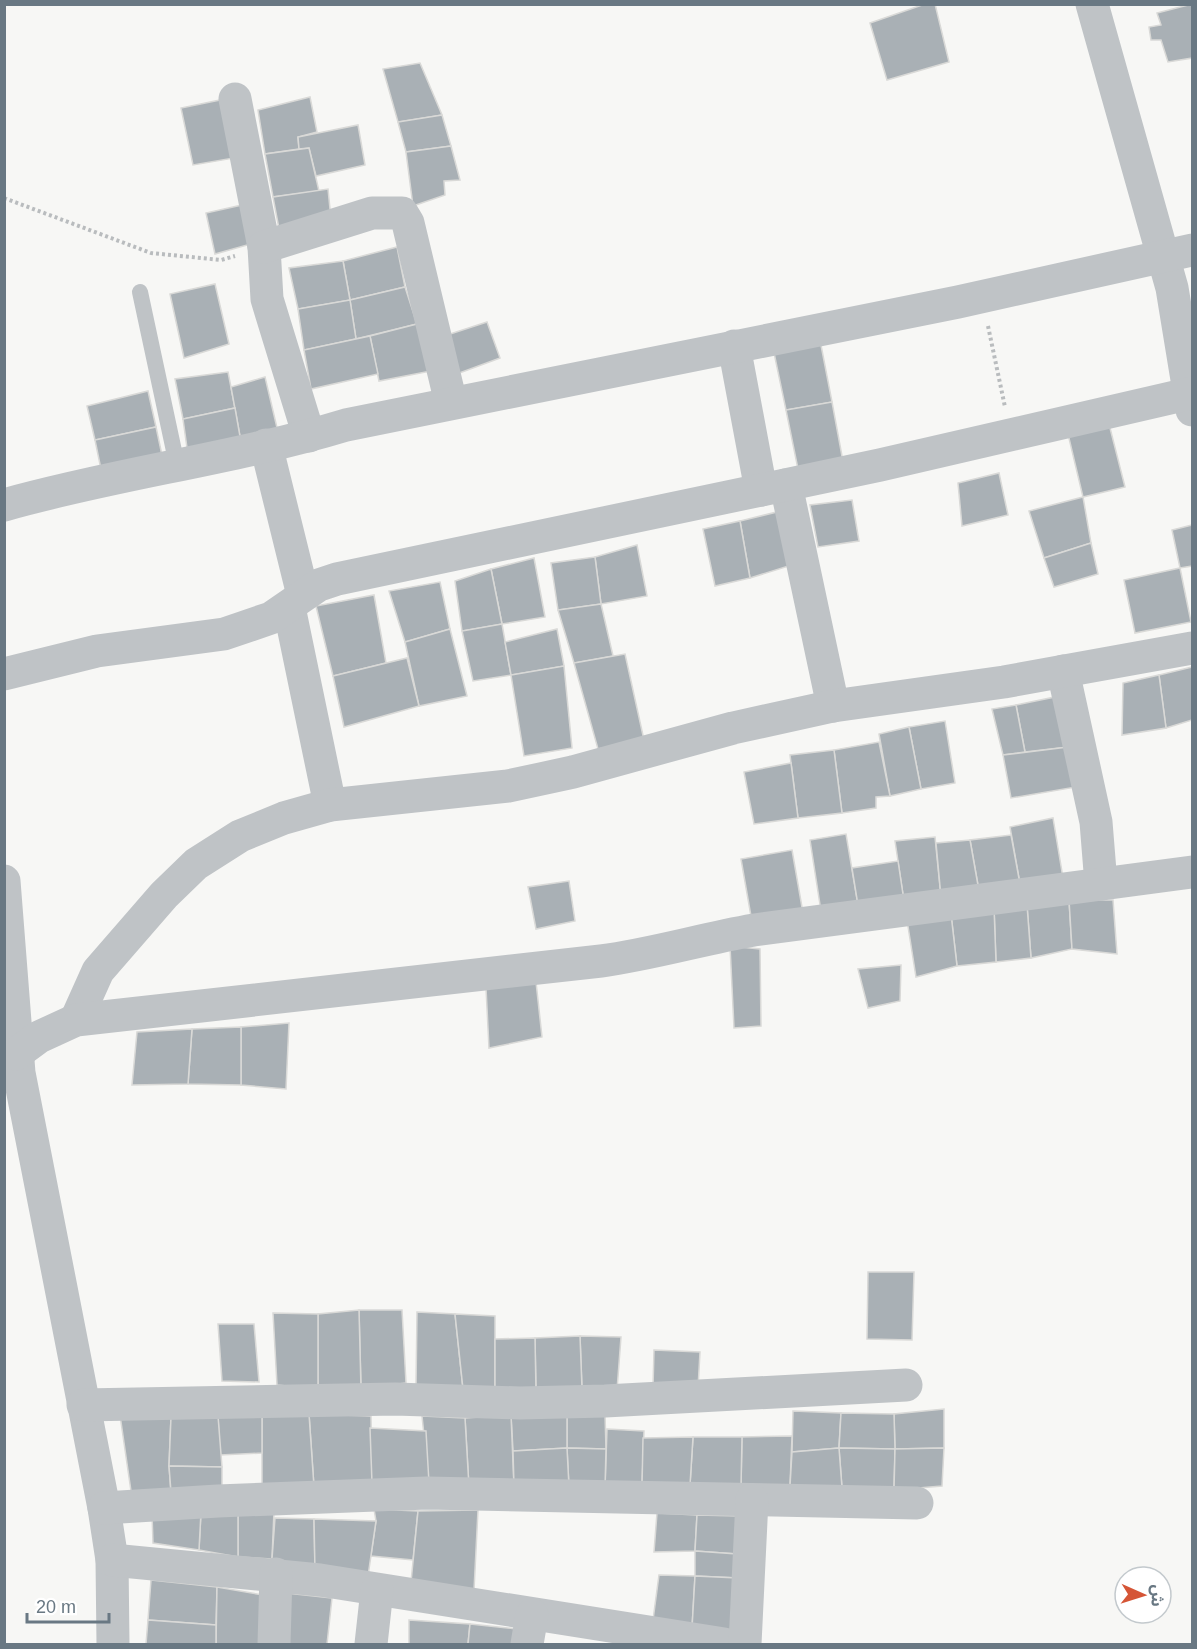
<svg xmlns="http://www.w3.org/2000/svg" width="1197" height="1649" viewBox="0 0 1197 1649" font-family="Arial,'Noto Sans Arabic',sans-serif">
<rect width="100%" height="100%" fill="#f7f7f5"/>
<!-- building -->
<g fill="#a9b0b5" stroke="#d9d9d7" stroke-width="1.5">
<path d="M925 4H935L949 62 887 80 870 23Z"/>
<path d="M1192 4V58L1168 62 1161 40H1151L1149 27 1161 25 1157 13Z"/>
<path d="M420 63 442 115 398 122 383 69Z"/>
<path d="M310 97 317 132 298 137 299 149 265 154 258 110Z"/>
<path d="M225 99 234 158 193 165 181 108Z"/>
<path d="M442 115 451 146 406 152 398 122Z"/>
<path d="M358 125 365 165 316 176 309 148 299 149 298 137Z"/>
<path d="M451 146 460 180 444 181 445 195 413 206 406 152Z"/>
<path d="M309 148 319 191 273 197 265 154Z"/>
<path d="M328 189 331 219 280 234 273 197Z"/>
<path d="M251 203 258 242 215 254 206 213Z"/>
<path d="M397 247 405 287 350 300 343 261Z"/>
<path d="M343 261 350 300 298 309 289 268Z"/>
<path d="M215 284 229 344 184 358 170 294Z"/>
<path d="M405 287 417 324 356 339 350 300Z"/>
<path d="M350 300 356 339 304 350 298 309Z"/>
<path d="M487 322 500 358 454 375 444 336Z"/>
<path d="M417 324 431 371 379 381 370 336Z"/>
<path d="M370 336 378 374 311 389 304 350Z"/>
<path d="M820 340 832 402 786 410 773 348Z"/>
<path d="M228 372 235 408 183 419 175 379Z"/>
<path d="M265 377 278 432 241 442 231 387Z"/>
<path d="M148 391 156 427 95 440 87 406Z"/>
<path d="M832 402 844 467 799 474 786 410Z"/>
<path d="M235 408 241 442 188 455 183 419Z"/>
<path d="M1109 424 1125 487 1083 497 1068 434Z"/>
<path d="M156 427 163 460 102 474 95 440Z"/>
<path d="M999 473 1008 515 962 526 958 483Z"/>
<path d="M1083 497 1091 543 1044 558 1029 511Z"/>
<path d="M852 500 859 541 818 547 810 505Z"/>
<path d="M785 510 795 564 750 578 740 521Z"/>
<path d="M740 521 750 578 715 586 703 529Z"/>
<path d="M1192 525V566L1180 568 1172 530Z"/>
<path d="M1091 543 1098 574 1054 587 1044 558Z"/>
<path d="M637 545 647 596 601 604 595 557Z"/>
<path d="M595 557 601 604 558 610 551 563Z"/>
<path d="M534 558 545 617 502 624 491 569Z"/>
<path d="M1180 568 1191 622 1135 633 1124 580Z"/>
<path d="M491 569 502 624 462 631 455 581Z"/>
<path d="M440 582 450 629 405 642 389 591Z"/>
<path d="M374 595 386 663 333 676 316 606Z"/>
<path d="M601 604 613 656 574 663 558 610Z"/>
<path d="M502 624 511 675 473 681 462 631Z"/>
<path d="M450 629 467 696 419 706 405 642Z"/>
<path d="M557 629 564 666 511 675 505 642Z"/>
<path d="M625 654 644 740 598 749 574 663Z"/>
<path d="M407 658 419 706 344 727 333 676Z"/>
<path d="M564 666 572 748 524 756 511 675Z"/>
<path d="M1192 667V720L1166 728 1159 675Z"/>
<path d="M1159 675 1166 728 1122 735 1123 683Z"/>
<path d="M1055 697 1068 747 1025 752 1016 705Z"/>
<path d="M1016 705 1025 752 1003 755 992 709Z"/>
<path d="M945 721 955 783 921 789 909 727Z"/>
<path d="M909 727 921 789 890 796 879 734Z"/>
<path d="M879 742 890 796 876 797V808L842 813 834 750Z"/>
<path d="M1068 747 1076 787 1011 798 1003 755Z"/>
<path d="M834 750 842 813 798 818 790 755Z"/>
<path d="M791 763 798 818 754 824 744 772Z"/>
<path d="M1053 818 1063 878 1020 884 1010 827Z"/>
<path d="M846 834 858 905 821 911 810 840Z"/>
<path d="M1011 835 1020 884 979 891 970 840Z"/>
<path d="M935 837 941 897 904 901 895 841Z"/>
<path d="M970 840 979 891 941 897 936 843Z"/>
<path d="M792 850 803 913 752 922 741 859Z"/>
<path d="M898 861 904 901 858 905 852 868Z"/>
<path d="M569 881 575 921 536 929 528 887Z"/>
<path d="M1069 900 1072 949 1031 958 1027 905Z"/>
<path d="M1069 900H1113L1117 954 1072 949Z"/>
<path d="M1027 905 1031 958 996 962 994 907Z"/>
<path d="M994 907 996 962 957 966 951 914Z"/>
<path d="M951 914 957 966 916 977 907 920Z"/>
<path d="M730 946 760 949 761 1026 734 1028Z"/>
<path d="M901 965 900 1001 868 1008 858 969Z"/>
<path d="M536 982 542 1037 489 1048 486 988Z"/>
<path d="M289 1023 286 1089 241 1085V1027Z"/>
<path d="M241 1027V1085L188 1084 192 1029Z"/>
<path d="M192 1029 188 1084 132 1085 137 1032Z"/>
<path d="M868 1272H914L912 1340 867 1339Z"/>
<path d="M359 1310H402L406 1383 361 1389Z"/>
<path d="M359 1310 361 1389H318V1314Z"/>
<path d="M417 1312 455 1314 463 1389 416 1386Z"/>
<path d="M273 1313 318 1314V1389L277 1385Z"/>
<path d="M455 1314 495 1316V1388L463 1389Z"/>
<path d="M218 1324H254L259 1382 222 1381Z"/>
<path d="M580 1336 621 1337 617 1390 582 1389Z"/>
<path d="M580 1336 582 1389 536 1392 535 1338Z"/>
<path d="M535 1338 536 1392 495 1388V1339Z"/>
<path d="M654 1350 700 1352 698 1388 653 1387Z"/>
<path d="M944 1409V1448L895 1449 894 1414Z"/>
<path d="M793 1411 841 1413 839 1448 792 1452Z"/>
<path d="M567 1412 605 1414 606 1449 567 1448Z"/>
<path d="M567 1412V1448L513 1451 511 1415Z"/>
<path d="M841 1413 894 1414 895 1449 839 1448Z"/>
<path d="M309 1414 371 1416 372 1483 314 1487Z"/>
<path d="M309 1414 314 1487 262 1489V1415Z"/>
<path d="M120 1415 171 1417 169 1466 171 1492 131 1491Z"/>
<path d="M262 1415V1453L220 1455 218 1416Z"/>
<path d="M511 1415 514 1486 469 1487 465 1418Z"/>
<path d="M218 1416 222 1467 169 1466 171 1417Z"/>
<path d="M422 1416 465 1418 469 1487 429 1483Z"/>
<path d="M370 1428 426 1431 429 1483H372Z"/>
<path d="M607 1429 644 1431 642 1486 605 1488Z"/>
<path d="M792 1436 790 1486H741L742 1437Z"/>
<path d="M693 1437H742L741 1486 690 1485Z"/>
<path d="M693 1437 690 1485 642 1486 643 1438Z"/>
<path d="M567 1448 606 1449 605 1488 569 1487Z"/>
<path d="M567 1448 569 1487 514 1486 513 1451Z"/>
<path d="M839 1448 895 1449 894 1490 842 1488Z"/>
<path d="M839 1448 842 1488 790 1486 792 1452Z"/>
<path d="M944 1448 942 1486 894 1490 895 1449Z"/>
<path d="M169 1466 222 1467V1492H171Z"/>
<path d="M238 1509 274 1511 272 1559 238 1557Z"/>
<path d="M238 1509V1557L199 1550 201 1512Z"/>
<path d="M374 1509 418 1511 413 1560 371 1556 376 1521Z"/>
<path d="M478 1510 474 1590 411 1582 418 1511Z"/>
<path d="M201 1512 199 1550 153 1543 152 1514Z"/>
<path d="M657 1513 697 1515 695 1551 654 1552Z"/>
<path d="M697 1515 740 1516 737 1554 695 1551Z"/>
<path d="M275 1518 314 1519 315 1571 272 1559Z"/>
<path d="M314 1519 376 1521 368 1576 315 1571Z"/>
<path d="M695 1551 737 1554 738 1578 695 1576Z"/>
<path d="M659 1575 695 1576 692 1628 653 1620Z"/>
<path d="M695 1576 738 1578 735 1634 692 1628Z"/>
<path d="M151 1580 217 1587 216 1625 148 1620Z"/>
<path d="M217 1587 263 1595 260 1644H216Z"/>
<path d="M286 1593 332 1598 327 1644H285Z"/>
<path d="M148 1620 216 1625V1644H146Z"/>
<path d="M409 1620 470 1624 468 1644H409Z"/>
<path d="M470 1624 517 1629 514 1644H468Z"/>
</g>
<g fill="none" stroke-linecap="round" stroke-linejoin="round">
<!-- path -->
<g stroke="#b9bcbe" stroke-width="4" stroke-dasharray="3 3" stroke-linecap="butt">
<path d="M4 198 151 253 221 260 235 256"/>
<path d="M988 326 1005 407"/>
</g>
<!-- service -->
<path stroke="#bfc3c6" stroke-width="16" d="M140 292 177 465"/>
<!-- minor -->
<g stroke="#bfc3c6" stroke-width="33">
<path d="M1092 4 1172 288 1192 410"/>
<path d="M235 99 264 247 267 299 309 436"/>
<path d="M264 247 372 213H402L408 223 451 403"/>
<path d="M734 346 761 490"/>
<path d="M266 445 303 595"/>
<path d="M786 485 833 706"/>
<path d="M4 505C117 473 234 459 346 425L958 302 1192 250"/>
<path d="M289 607 330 805"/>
<path d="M1063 671 1096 822 1101 884"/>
<path d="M4 674 97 651 224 634 271 618 319 585 337 579 880 465 1192 393"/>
<path d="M4 881 19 1073 104 1508 112 1560 113 1644"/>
<path d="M76 1020 98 971 164 895 196 864 240 836 284 818 330 805 508 786 573 772 733 728 833 706 1004 682 1192 648"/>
<path d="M16 1054 39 1037 76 1020 601 961C653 954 702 939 754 930L1192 872"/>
<path d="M83 1405 395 1399 520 1403 605 1401 906 1385"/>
<path d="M104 1508 218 1501 427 1493 917 1503"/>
<path d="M112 1560 320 1580 724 1644"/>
<path d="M274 1644 276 1574"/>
<path d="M371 1644 377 1590"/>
<path d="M527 1644 532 1615"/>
<path d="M745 1644 752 1500"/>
</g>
</g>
<!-- border -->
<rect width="1197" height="1649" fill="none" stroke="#697883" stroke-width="12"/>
<!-- north arrow -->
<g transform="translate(1143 1595) rotate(93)"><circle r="28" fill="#ffffff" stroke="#c3c9cd" stroke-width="1.5"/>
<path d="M0-4.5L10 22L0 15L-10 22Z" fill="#d55536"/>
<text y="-9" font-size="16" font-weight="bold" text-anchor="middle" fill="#697883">ش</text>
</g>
<!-- scale -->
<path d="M27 1613v9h82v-9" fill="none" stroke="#697883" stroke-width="3"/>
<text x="36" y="1613" font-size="18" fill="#697883" stroke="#ffffff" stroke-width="4.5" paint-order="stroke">20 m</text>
</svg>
